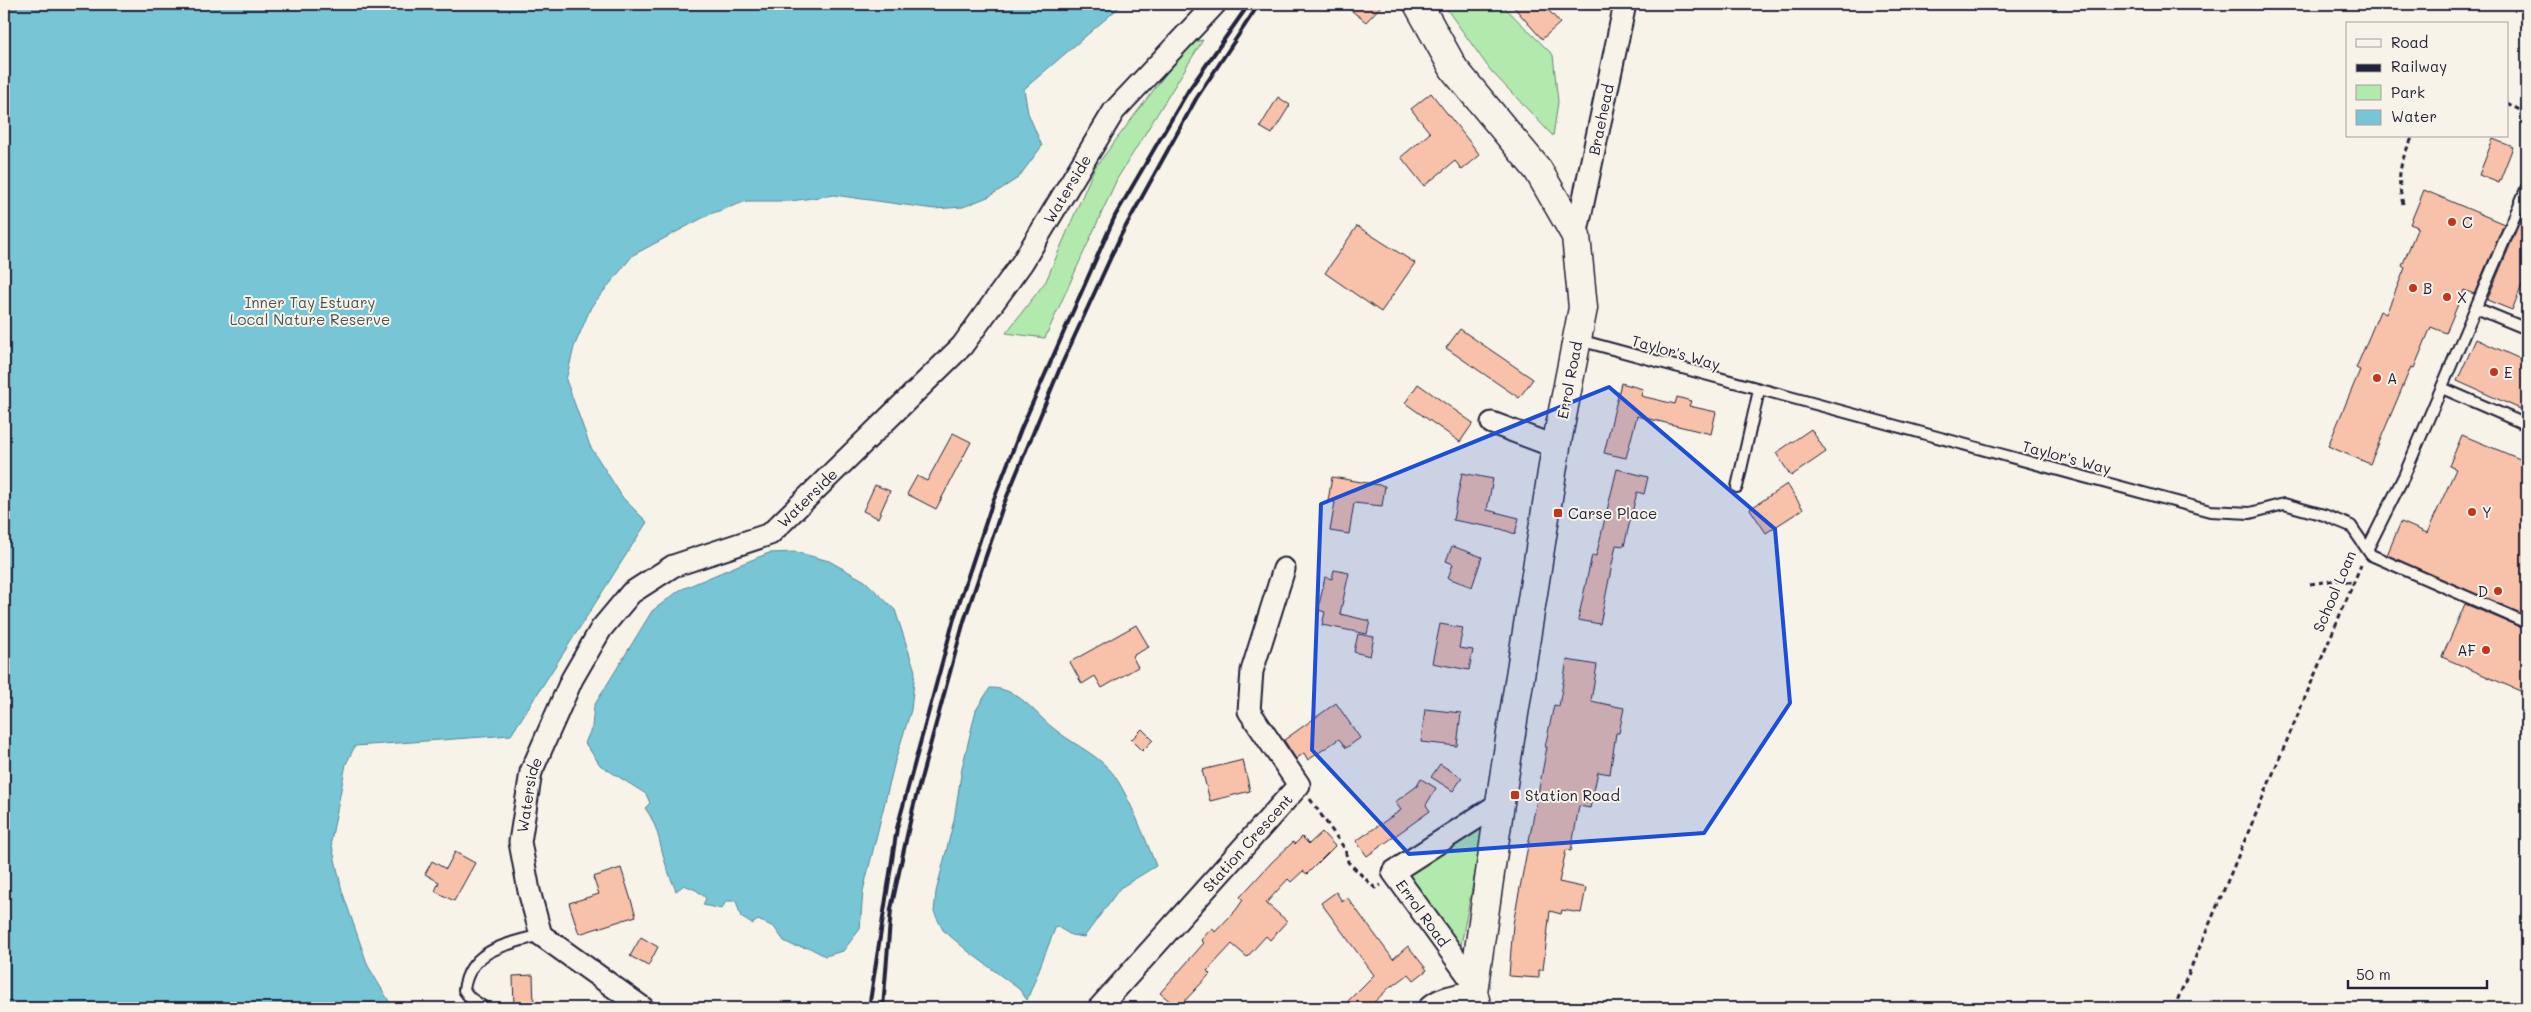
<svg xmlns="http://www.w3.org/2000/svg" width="2531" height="1012" viewBox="0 0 2531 1012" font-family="Mali,sans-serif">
<rect width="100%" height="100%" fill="#f7f3e8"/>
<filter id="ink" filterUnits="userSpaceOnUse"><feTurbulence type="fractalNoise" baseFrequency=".02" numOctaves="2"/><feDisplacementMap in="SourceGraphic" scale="10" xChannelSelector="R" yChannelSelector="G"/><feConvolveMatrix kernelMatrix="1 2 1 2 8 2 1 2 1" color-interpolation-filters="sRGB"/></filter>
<g filter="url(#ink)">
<!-- green -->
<g fill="#b2e9ac" stroke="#6a8674">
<path d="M1443 4H1501L1553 55 1558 102 1553 136 1491 71Z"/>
<path d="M1203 40 1117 179 1045 338 1006 333 1046 281 1094 169 1189 43Z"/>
<path d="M1479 827 1483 832 1460 950 1410 881 1409 873Z"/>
</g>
<!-- water -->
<g fill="#78c6d5" stroke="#568497">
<path d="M4 4H1123L1024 89 1028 113 1042 146 1018 178 990 196 963 207 934 209 834 195 791 201H747L710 214 633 255 591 307 574 347 566 380 590 446 623 498 647 522 511 735 355 746 346 764 331 841 342 891 368 966 393 1008H4Z"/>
<path d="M796 552 829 561 865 581 895 610 915 671 911 710 895 761 863 891 860 929 843 951 825 956 810 948 794 946 784 941 774 927 758 920 752 924 741 917 736 901H726L722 909 703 905 706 898 696 890 684 885 676 891C672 881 668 872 665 862 659 842 658 825 645 808L650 803 646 794 600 765 585 743 592 727 594 706 652 611 680 590 734 567 769 553Z"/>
<path d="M990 688C1019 688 1032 711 1053 728 1071 743 1093 752 1109 769 1125 785 1147 843 1156 866L1120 888 1084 937 1071 935 1056 926 1027 1000 1019 989 969 952 943 930 934 912 936 892 954 820 962 768 976 710Z"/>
</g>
<!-- building -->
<g fill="#f7c2a9" stroke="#22223b">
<path d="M1343 4H1383L1366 22Z"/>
<path d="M1511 4H1543L1560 23 1542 39Z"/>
<path d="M1431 93 1480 155 1462 170 1455 161 1424 186 1401 157 1430 133 1411 109Z"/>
<path d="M1278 97 1290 105 1272 134 1260 127Z"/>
<path d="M2493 139 2513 147 2499 183 2479 175Z"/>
<path d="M2424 190 2504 224 2474 294 2464 290 2446 333 2431 327 2414 368 2411 367 2370 464 2328 446 2360 370 2356 368 2380 311 2386 314 2405 268 2402 266 2418 227 2410 224Z"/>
<path d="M2527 205V273L2512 310 2487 300Z"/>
<path d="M1357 226 1415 263 1381 312 1325 273Z"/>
<path d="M1460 329 1533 379 1519 398 1446 348Z"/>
<path d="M2476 339 2527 362V412L2457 381Z"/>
<path d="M1621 383 1643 389 1641 396 1675 404 1677 397 1691 401 1689 406 1716 412 1711 434 1637 416 1626 458 1604 453Z"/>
<path d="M1418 384 1473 423 1460 442 1405 403Z"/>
<path d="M1811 429 1826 452 1791 476 1776 453Z"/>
<path d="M953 433 971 442 936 509 907 494 917 476 927 481Z"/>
<path d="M2462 435 2527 462V616L2387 555 2401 522 2427 533 2456 469 2449 466Z"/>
<path d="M1617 469 1648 477 1644 494 1637 492 1624 546 1616 545 1600 624 1578 620 1592 555 1596 556Z"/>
<path d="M1462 473 1493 479 1487 510 1519 518 1515 534 1501 529 1453 520Z"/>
<path d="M1332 477 1385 486 1382 506 1354 503 1349 534 1330 531 1335 502 1328 501Z"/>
<path d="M1787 484 1803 509 1766 533 1750 509Z"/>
<path d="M875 485 890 491 878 518 863 511Z"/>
<path d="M1452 546 1482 557 1472 587 1448 578 1453 564 1446 561Z"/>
<path d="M1334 570 1349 573 1340 614 1370 621 1367 634 1322 625 1325 612 1318 610 1325 577 1332 579Z"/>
<path d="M2465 604 2527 630V694L2442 657Z"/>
<path d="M1440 624 1463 628 1459 648 1473 650 1469 670 1432 663Z"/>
<path d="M1136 625 1149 647 1132 656 1138 667 1102 688 1095 676 1082 684 1070 662Z"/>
<path d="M1358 634 1374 637 1370 656 1354 652Z"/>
<path d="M1567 660 1597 665 1591 701 1624 708 1619 733H1616L1610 774 1598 772 1590 808 1579 806 1571 851 1566 850 1559 882 1586 888 1581 913 1562 910 1561 914 1550 911 1543 970H1539V978L1509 976 1513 924 1547 747H1545L1554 705 1559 706Z"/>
<path d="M1336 703 1360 738 1346 748 1339 739 1308 760 1304 753 1296 759 1284 740Z"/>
<path d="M1425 709 1461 713 1457 746 1421 742Z"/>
<path d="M1142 729 1153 740 1142 751 1131 740Z"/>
<path d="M1243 760 1250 791 1210 801 1202 770Z"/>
<path d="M1440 764 1462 778 1453 791 1431 777Z"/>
<path d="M1421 779 1436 788 1426 805 1430 811 1367 856 1356 841 1401 810 1395 802 1417 786Z"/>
<path d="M1322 832 1335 846 1307 874 1303 871 1291 882 1288 879 1266 903 1287 921 1270 940 1266 936 1247 957 1232 944 1207 971 1210 974 1178 1008 1160 993 1204 943 1201 940 1212 928 1215 932 1236 910 1243 900 1240 897 1272 862 1293 842 1295 844 1302 837 1309 844Z"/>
<path d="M455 852 475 863 454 901 435 891 439 882 425 874 432 861 446 869Z"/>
<path d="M621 868 636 916 579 934 569 903 599 894 593 877Z"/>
<path d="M1336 892 1342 901 1347 897 1393 959 1408 946 1427 970 1414 980 1409 974 1393 986 1392 985 1368 1008H1341L1374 975 1321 903Z"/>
<path d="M641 937 658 947 648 966 630 956Z"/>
<path d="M533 975 534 1006 514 1007 513 976Z"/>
</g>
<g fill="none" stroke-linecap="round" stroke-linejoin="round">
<defs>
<g id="lane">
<path d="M2476 308 2527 329"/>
<path d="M1579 340 2210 511 2250 513 2284 504 2324 515 2351 526 2371 555 2527 623"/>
<path d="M2442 388 2527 425"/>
<path d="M1737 487 1759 390"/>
<path d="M2368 548 2404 476 2527 187"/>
<path d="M485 1008 470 998 464 990C469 949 508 944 541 935"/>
</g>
<g id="street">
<path id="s1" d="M1576 236 1625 4"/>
<path d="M1492 423 1556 447"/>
<path d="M1475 985 1393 872 1500 803"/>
<path id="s2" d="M643 1008 541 935 529 891 520 842 531 772 572 679 601 629 631 593 673 566 770 534 962 346 1022 263 1114 111 1215 4"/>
<path id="s3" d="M1099 1008 1299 785 1249 711 1252 671 1284 569"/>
<path d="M1429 1008C1439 997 1459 995 1473 992"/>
</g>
<path id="secondary" d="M1418 4 1454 69 1538 170 1576 236 1583 308 1556 447 1500 803 1473 992 1477 1008"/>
</defs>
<!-- lane casing -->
<use href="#lane" stroke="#22223b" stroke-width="14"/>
<!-- street casing -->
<use href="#street" stroke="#22223b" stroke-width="25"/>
<!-- secondary casing -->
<use href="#secondary" stroke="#22223b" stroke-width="31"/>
<!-- path -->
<g stroke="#22223b" stroke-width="3" stroke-dasharray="5 4" stroke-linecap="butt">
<path d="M2507 103 2527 114"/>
<path d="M2403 204C2396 176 2400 162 2413 136"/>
<path d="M2310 584 2338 580 2354 583"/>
<path d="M1310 799 1345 849 1348 862 1375 888 1381 885"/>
<path d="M2174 1008 2361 565"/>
</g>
<!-- lane -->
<use href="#lane" stroke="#f7f3e8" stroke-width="10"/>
<!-- street -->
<use href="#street" stroke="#f7f3e8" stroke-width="21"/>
<!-- secondary -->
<use href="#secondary" stroke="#f7f3e8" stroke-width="28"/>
<!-- rail -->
<g stroke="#22223b" stroke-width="4">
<path d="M869 1008 897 828 955 615 992 504 1021 429 1115 216 1188 91 1249 4"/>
<path d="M883 1008 891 909 913 808 964 621 1003 506 1060 368 1121 235 1196 99 1259 4"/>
</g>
</g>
</g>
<!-- marked area -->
<path fill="#1d4ed8" fill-opacity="0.2" stroke="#1d4ed8" stroke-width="4" stroke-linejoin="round" d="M1609 387 1775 529 1790 703 1704 833 1409 854 1312 750 1321 504Z"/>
<!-- markers -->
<g fill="#c8321e" stroke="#f7f3e8" stroke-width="2">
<circle cx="2452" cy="222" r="5"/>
<circle cx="2413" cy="288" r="5"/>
<circle cx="2447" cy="297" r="5"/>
<circle cx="2494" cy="372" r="5"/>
<circle cx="2377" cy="378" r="5"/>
<circle cx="2472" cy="512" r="5"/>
<rect x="1553" y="508" width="10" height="10" rx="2.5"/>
<circle cx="2498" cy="591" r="5"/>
<circle cx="2486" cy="650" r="5"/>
<rect x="1510" y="790" width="10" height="10" rx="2.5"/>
</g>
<g text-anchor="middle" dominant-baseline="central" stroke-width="4" stroke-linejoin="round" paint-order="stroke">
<!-- street labels -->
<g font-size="15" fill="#22223b" stroke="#f7f3e8">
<text stroke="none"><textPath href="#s1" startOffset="119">Braehead</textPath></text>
<text stroke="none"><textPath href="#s2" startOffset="1108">Waterside</textPath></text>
<text transform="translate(1676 352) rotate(16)">Taylor's Way</text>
<text transform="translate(1569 380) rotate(-79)">Errol Road</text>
<text transform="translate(2067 457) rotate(15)">Taylor's Way</text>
<text stroke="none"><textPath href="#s2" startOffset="702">Waterside</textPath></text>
<text transform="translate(2334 591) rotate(-67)">School Loan</text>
<text stroke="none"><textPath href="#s2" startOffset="269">Waterside</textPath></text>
<text stroke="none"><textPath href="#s3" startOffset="222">Station Crescent</textPath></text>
<text transform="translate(1423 913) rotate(54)">Errol Road</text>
</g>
<!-- poi labels -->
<g font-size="15" fill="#22223b" stroke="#f7f3e8" text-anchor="start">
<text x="2462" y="222">C</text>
<text x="2423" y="288">B</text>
<text x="2457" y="297">X</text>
<text x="2504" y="372">E</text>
<text x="2387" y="378">A</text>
<text x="2482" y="512">Y</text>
<text x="1568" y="513">Carse Place</text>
<text x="2488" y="591" text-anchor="end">D</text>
<text x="2476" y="650" text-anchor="end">AF</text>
<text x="1525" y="795">Station Road</text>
</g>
<!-- park labels -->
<g font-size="15" fill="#465457" stroke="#f7f3e8">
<text x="310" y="302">Inner Tay Estuary<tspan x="310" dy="17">Local Nature Reserve</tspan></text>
</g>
</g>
<!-- margin -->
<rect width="2531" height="1012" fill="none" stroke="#f7f3e8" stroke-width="20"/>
<rect x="10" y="10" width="2511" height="992" fill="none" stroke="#22223b" stroke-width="2" filter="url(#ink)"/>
<!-- legend -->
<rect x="2346" y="22" width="162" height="115" fill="#f7f3e8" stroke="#a29fa3"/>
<rect x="2356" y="39" width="25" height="8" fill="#f7f3e8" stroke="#a29fa3"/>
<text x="2391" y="48" font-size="15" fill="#22223b">Road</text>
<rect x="2356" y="64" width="25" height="8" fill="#22223b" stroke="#a29fa3"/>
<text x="2391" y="72" font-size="15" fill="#22223b">Railway</text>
<rect x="2356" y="85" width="25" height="15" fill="#b2e9ac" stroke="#a29fa3"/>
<text x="2391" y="98" font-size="15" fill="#22223b">Park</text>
<rect x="2356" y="110" width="25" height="15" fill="#78c6d5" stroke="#a29fa3"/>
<text x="2391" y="122" font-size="15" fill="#22223b">Water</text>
<!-- scale -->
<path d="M2348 980v8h139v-8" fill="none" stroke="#22223b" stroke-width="2.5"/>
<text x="2356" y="980" font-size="15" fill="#22223b" stroke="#f7f3e8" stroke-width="4" paint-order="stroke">50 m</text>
</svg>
